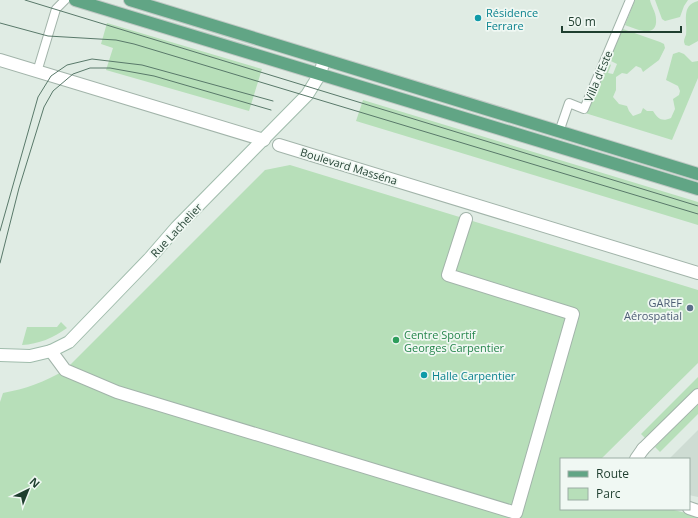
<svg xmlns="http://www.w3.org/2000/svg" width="698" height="518" viewBox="0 0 698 518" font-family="'Open Sans',sans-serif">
<rect width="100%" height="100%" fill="#e0ece4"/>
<!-- built -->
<path fill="#cedcd3" d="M698 430V497L689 495V459H669Z"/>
<!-- green -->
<g fill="#b7dfb9">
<path d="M635 0H650C651 6 656 12 656 19 658 39 635 29 625 25Z"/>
<path d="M655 0H688L684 6 680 17 665 21 662 19Z"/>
<path d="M698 1V41L689 46 685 45 684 42C684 39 685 37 686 35 688 24 680 5 698 1Z"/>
<path d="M107 23 262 69 249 111 106 70 113 48 101 44Z"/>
<path d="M623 29 660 42 664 44 665 48 659 60 643 72 641 68 636 66 627 74 622 73 616 77V90L613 97 619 104 627 106 629 111 633 116 641 113 643 108 647 111H653C658 119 662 122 671 118L675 109 673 99 679 95 680 91 678 86 666 80 673 54 679 52 684 54 692 62 698 61V78L672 140 585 113 608 63 611 65 608 73 613 74 617 64 609 60Z"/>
<path d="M363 100 698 202V225L356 121Z"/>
<path d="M290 165 698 290V363L601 459H561V509H670L698 516V518H0V402L3 393C25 389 45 382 65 370L265 170Z"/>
<path d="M61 322 67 328C53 338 39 344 22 345L27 327H57Z"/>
<path d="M698 377V388L646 439 641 434Z"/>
<path d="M698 403V414L660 452 655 447Z"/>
</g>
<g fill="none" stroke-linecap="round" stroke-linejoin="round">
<defs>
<g id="service">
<path d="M37 72 56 9 65 0"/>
<path d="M559 132 569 103 584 109 630 0"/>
</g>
<g id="pedestrian">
<path d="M279 145 698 273"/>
<path d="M51 351 65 370 117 392 516 513 573 314 448 275 466 219"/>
<path d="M643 449 698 395"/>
</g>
<g id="minor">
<path d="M0 60 264 140"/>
<path d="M636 459 643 449"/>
<path d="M689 508 698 511"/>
</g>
<path id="secondary" d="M0 355 30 356 51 351 69 342 150 258 176 228 307 95 320 74 324 60"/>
<g id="primary">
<path d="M75 0 698 189"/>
<path d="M130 0 698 174"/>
</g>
</defs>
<!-- service casing -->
<use href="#service" stroke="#a2b4aa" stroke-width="10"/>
<!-- pedestrian casing -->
<use href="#pedestrian" stroke="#a2b4aa" stroke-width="14"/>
<!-- minor casing -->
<use href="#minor" stroke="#a2b4aa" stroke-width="14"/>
<!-- secondary casing -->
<use href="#secondary" stroke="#a0bcac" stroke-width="14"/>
<!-- primary casing -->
<use href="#primary" stroke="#c0c9c5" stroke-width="14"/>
<!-- service -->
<use href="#service" stroke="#fff" stroke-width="8"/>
<!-- pedestrian -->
<use href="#pedestrian" stroke="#fff" stroke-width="12"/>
<!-- minor -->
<use href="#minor" stroke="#fff" stroke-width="12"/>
<!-- secondary -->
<use href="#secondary" stroke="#fff" stroke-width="12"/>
<!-- primary -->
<use href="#primary" stroke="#61a585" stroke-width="12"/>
<!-- tram -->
<g stroke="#59796a" stroke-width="1">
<path d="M25 0 698 206"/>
<path d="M0 23 48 36 116 40 134 44 698 214"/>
<path d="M0 231 38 97 51 76 67 65 92 59 142 65 273 101"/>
<path d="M0 263 19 188 44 107 53 91 73 74 90 68H110L154 76 271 110"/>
</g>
</g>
<!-- markers -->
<g fill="#0f9aa8" stroke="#f0f8f3" stroke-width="1.5">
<circle cx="478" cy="18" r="4"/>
<circle cx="424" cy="375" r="4"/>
</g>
<circle fill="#5c6f8a" stroke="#f0f8f3" stroke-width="1.5" cx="690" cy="308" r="4"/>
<circle fill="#2e9e5b" stroke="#f0f8f3" stroke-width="1.5" cx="396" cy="340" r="4"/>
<g text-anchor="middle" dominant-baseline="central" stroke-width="3.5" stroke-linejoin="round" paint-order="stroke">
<!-- culture labels -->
<g font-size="11" fill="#0d838f" stroke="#f0f8f3" text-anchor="start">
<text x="486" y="12">Résidence<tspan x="486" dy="13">Ferrare</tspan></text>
<text x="432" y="375">Halle Carpentier</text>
</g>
<!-- street labels -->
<g font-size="11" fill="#1f3e2f" stroke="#f0f8f3">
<text transform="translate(598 76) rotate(-67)">Villa d'Este</text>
<text transform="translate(349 166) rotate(17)">Boulevard Masséna</text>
<text transform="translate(176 230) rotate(-47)">Rue Lachelier</text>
</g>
<!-- service labels -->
<g font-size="11" fill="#4e5e75" stroke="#f0f8f3" text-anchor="end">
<text x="682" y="302">GAREF<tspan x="682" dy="13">Aérospatial</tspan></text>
</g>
<!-- leisure labels -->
<g font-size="11" fill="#27864d" stroke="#f0f8f3" text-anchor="start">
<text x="404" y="334">Centre Sportif<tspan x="404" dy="13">Georges Carpentier</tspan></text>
</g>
</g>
<!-- legend -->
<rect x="560" y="458" width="130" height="52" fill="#f0f8f3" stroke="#9caea5"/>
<rect x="568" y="471" width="20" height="6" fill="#61a585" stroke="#9caea5"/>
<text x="596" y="478" font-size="12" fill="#1f3e2f">Route</text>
<rect x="568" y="488" width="20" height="12" fill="#b7dfb9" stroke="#9caea5"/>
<text x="596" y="498" font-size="12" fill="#1f3e2f">Parc</text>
<!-- north arrow -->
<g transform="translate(28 490) rotate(43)" stroke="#f0f8f3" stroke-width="3" paint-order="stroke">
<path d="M0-3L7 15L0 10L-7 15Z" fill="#1f3e2f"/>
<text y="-6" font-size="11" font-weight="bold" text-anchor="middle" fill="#1f3e2f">N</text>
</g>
<!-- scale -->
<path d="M562 26v6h119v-6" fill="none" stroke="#1f3e2f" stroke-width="2"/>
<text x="568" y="26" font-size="12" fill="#1f3e2f" stroke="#f0f8f3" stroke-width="3" paint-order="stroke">50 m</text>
</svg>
